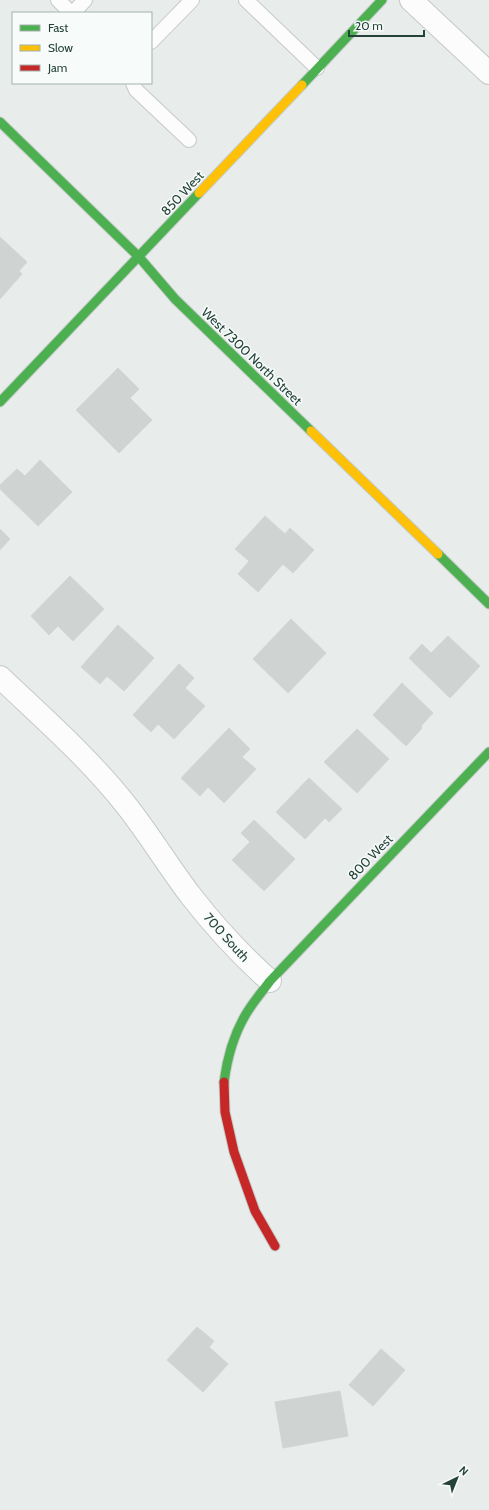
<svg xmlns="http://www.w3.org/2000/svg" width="489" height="1510" viewBox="0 0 489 1510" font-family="Cabin,sans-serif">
<rect width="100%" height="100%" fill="#e8edeb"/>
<!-- building -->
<g fill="#cfd4d2" stroke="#d1d6d4">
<path d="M0 237 27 262 19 271 22 274 0 299Z"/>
<path d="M118 368 139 389 130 398 152 420 119 453 76 410Z"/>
<path d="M40 460 72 492 38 526 0 489V485L17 469 25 476Z"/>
<path d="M265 516 285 534 290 528 314 550 293 573 283 564 258 592 238 574 249 561 235 549Z"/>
<path d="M0 529 10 539 0 550Z"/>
<path d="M70 576 104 609 73 641 58 626 49 635 31 616Z"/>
<path d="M291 619 326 653 288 693 253 659Z"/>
<path d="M118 625 154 658 124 691 107 676 100 684 81 667Z"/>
<path d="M448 636 480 666 450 698 409 658 422 644 431 653Z"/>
<path d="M179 664 194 678 185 688 205 706 174 739 158 724 151 732 133 715Z"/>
<path d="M402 683 433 713 421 726 422 728 406 746 373 715Z"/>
<path d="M229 728 250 749 242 757 256 769 224 803 208 787 200 796 181 778Z"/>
<path d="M357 729 389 759 357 793 324 762Z"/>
<path d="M309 778 342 809 329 822 325 818 305 839 276 812Z"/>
<path d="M254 820 295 859 264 891 232 860 250 842 241 833Z"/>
<path d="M197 1327 214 1341 209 1347 228 1364 203 1392 167 1360Z"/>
<path d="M381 1349 405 1370 373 1406 349 1385Z"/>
<path d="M340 1391 348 1436 283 1448 275 1402Z"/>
</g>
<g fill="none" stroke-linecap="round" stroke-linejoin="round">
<defs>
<g id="lane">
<path d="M58 0 71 13"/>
<path d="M246 0 317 68"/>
<path d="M73 13 85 0"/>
<path d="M151 42 192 0"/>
<path d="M133 83 136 90 189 140"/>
</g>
<g id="street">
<path d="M411 0 489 73"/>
<path d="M0 677C43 718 88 757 126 805 149 834 168 866 191 896 215 927 241 955 270 981"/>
</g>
<g id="fast">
<path d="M302 85 382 0"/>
<path d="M0 122 139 257 175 299 311 431"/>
<path d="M0 402 199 193"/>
<path d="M438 554 489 604"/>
<path d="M224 1082C227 1059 234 1034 246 1014 253 1002 262 992 270 981L489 752"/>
</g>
<g id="slow">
<path d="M199 193 302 85"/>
<path d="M311 431 438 554"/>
</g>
<path id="jam" d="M224 1082 225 1112 234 1152 255 1211 275 1246"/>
</defs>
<!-- lane casing -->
<use href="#lane" stroke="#c5cac8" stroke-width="16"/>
<!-- street casing -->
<use href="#street" stroke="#c5cac8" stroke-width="24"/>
<!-- fast casing -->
<use href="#fast" stroke="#c3cbc8" stroke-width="11"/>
<!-- slow casing -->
<use href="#slow" stroke="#c3cbc8" stroke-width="11"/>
<!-- jam casing -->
<use href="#jam" stroke="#c3cbc8" stroke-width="11"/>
<!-- lane -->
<use href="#lane" stroke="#fcfcfc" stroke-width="14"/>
<!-- street -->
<use href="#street" stroke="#fcfcfc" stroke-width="22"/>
<!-- fast -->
<use href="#fast" stroke="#4caf50" stroke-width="9"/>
<!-- slow -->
<use href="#slow" stroke="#ffc107" stroke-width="9"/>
<!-- jam -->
<use href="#jam" stroke="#c62828" stroke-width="9"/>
</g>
<g text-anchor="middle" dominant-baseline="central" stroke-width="3" stroke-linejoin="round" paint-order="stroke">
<!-- street labels -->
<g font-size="13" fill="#24423a" stroke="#f7fbf9">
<text transform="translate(182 193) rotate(-47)">850 West</text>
<text transform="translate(252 356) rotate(44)">West 7300 North Street</text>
<text transform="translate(370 857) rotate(-46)">800 West</text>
<text transform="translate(227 937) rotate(48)">700 South</text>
</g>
</g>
<!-- legend -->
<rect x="12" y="12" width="140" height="72" fill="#f7fbf9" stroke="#a3b1ad"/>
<rect x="20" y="25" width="20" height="6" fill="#4caf50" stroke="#a3b1ad"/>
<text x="48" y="32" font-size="12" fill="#24423a">Fast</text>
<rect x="20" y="45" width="20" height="6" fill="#ffc107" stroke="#a3b1ad"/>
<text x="48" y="52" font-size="12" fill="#24423a">Slow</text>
<rect x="20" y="65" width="20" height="6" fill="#c62828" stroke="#a3b1ad"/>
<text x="48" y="72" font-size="12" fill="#24423a">Jam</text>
<!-- north arrow -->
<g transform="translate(457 1478) rotate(43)" stroke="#f7fbf9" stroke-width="3" paint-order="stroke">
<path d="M0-3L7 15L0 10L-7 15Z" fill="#24423a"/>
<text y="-6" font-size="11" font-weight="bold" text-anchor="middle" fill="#24423a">N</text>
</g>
<!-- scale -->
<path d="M349 30v6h75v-6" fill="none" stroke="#24423a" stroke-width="2"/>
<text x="355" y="30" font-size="12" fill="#24423a" stroke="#f7fbf9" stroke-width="3" paint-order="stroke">20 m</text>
</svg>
